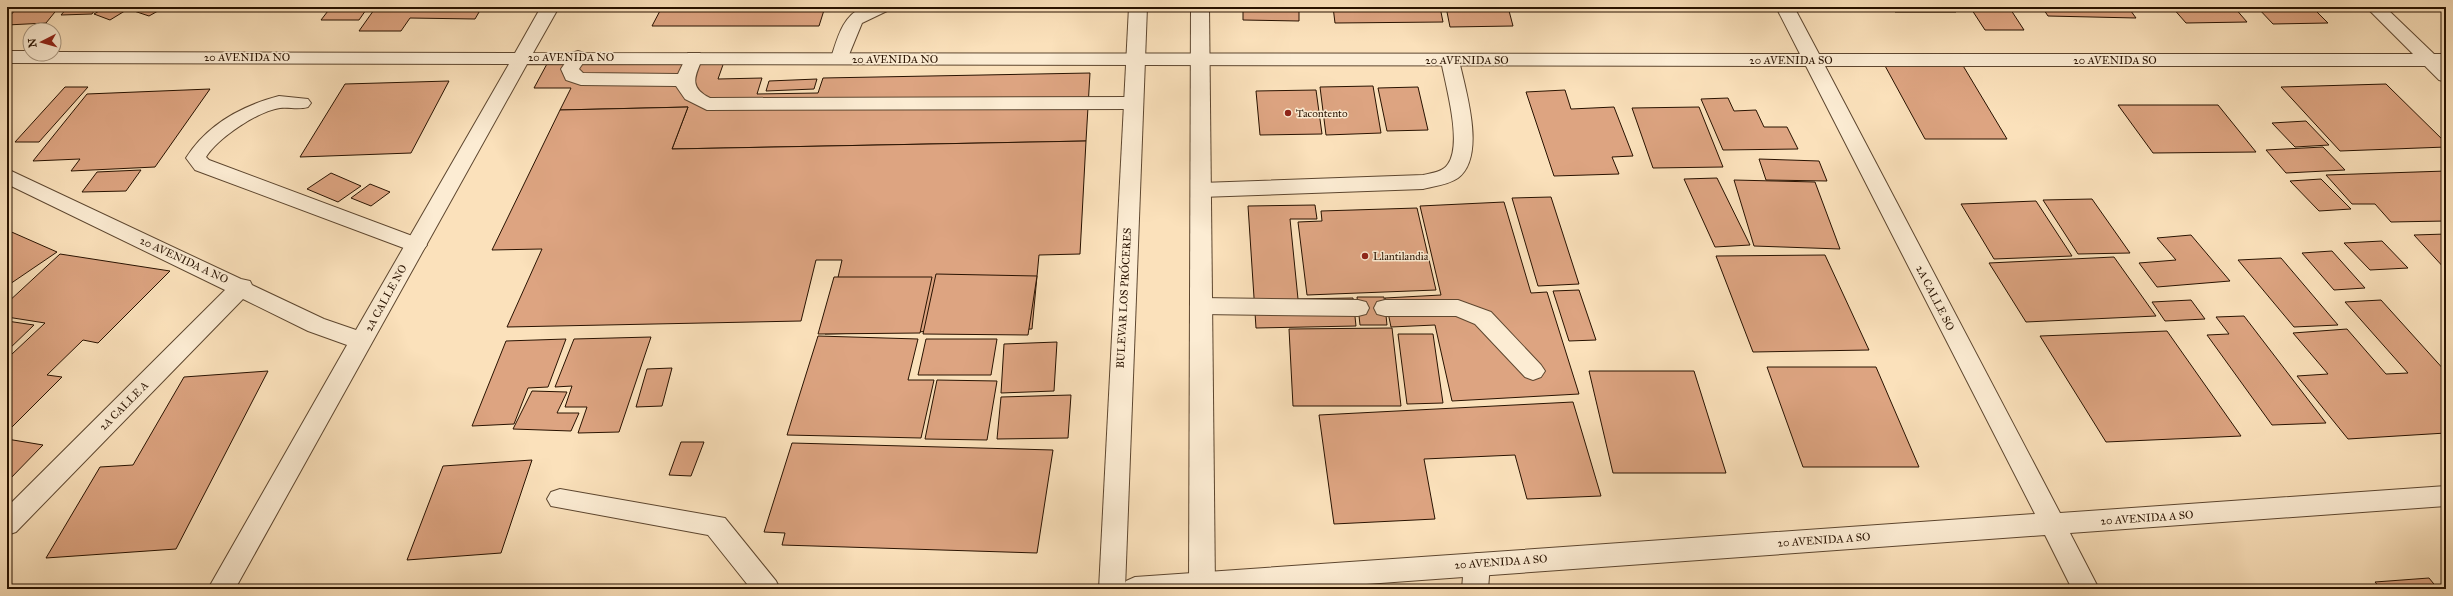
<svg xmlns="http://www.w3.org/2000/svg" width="2453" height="596" viewBox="0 0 2453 596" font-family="'IM FELL Great Primer',serif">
<rect width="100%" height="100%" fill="#fbe1bb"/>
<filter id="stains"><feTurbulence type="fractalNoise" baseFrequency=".005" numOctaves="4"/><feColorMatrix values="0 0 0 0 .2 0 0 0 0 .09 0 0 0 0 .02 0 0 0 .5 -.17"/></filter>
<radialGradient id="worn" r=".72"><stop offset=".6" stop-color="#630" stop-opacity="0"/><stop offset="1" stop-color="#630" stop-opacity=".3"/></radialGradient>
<!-- building -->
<g fill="#dda481" stroke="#281200">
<path d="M7 7H16L7 16Z"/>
<path d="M18 7H59L46 23 7 25V19Z"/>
<path d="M68 7H97L92 14 61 15Z"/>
<path d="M106 7H165L149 16 128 9 110 20 94 14Z"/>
<path d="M189 7H329L327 9 187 8Z"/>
<path d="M331 7H368L359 20H321Z"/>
<path d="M376 7H482L475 19 410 18 401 31H359Z"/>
<path d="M662 7H825L819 26H652Z"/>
<path d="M1243 7H1299V21L1243 20Z"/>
<path d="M1333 7H1440L1443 22 1335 23Z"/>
<path d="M1446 7H1508L1513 26 1450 27Z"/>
<path d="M1892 7H1952L1956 12H1895Z"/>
<path d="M1970 7H2009L2024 30H1985Z"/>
<path d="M2042 7H2128L2136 18 2048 16Z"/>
<path d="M2172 7H2234L2247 22 2186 23Z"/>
<path d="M2257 7H2312L2328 23 2273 24Z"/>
<path d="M725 59 718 79 762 78 757 94 818 93 823 78 1090 73 1086 141 672 149 688 107 560 110 571 88H534L548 62Z"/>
<path d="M1884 64H1962L2007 139H1925Z"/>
<path d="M817 79 814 89 766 91 769 81Z"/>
<path d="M449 81 411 153 300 157 345 84Z"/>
<path d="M2386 84 2446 143V147L2340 151 2281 87Z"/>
<path d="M1373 86 1381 133 1326 135 1320 87Z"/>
<path d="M65 87H88L39 142H15Z"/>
<path d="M1418 87 1428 130 1387 131 1378 88Z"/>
<path d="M210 89 155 167 71 171 80 159 33 161 87 94Z"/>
<path d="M1316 90 1322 134 1260 135 1256 91Z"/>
<path d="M1565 90 1571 109 1614 107 1633 156 1612 157 1619 174 1554 176 1526 92Z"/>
<path d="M1728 98 1734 111 1756 110 1764 127H1787L1798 149 1723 150 1701 99Z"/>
<path d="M2118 105H2218L2256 152 2153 153Z"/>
<path d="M688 107 672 149 1086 141 1080 254 1039 255 1032 329 825 334 842 260H816L801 321 507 327 542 249 492 250 560 110Z"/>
<path d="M1699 107 1723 167 1653 168 1632 108Z"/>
<path d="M2306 121 2329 145 2295 147 2272 123Z"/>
<path d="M2323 147 2345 170 2286 173 2266 150Z"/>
<path d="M1759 159 1819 161 1827 181 1766 180Z"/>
<path d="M141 170 126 191 82 192 97 172Z"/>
<path d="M2446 171V221L2391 222 2375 204H2352L2326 175Z"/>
<path d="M331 173 361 186 338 202 307 189Z"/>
<path d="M1717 178 1750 245 1715 247 1684 179Z"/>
<path d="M2321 179 2351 209 2319 211 2290 181Z"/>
<path d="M1734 180 1815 182 1840 249 1754 246Z"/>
<path d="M370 184 390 192 371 206 351 198Z"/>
<path d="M1551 197 1579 284 1538 286 1512 198Z"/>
<path d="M2092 199 2130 253 2078 254 2043 200Z"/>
<path d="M2036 201 2072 256 1994 259 1961 204Z"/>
<path d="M1504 202 1531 293 1547 292 1579 394 1452 401 1435 325 1391 327 1385 298 1441 295 1420 206Z"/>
<path d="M1315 205 1317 219H1290L1298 299 1353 298 1356 326 1256 328 1248 206Z"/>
<path d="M1417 208 1436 290 1307 295 1298 222 1322 221 1321 211Z"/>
<path d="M7 230 57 252 7 286Z"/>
<path d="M2446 234V270L2414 235Z"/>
<path d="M2191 235 2230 281 2157 287 2139 263 2176 260 2157 238Z"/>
<path d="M2382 241 2408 268 2370 270 2344 243Z"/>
<path d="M2332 251 2365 288 2334 290 2302 253Z"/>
<path d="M60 254 170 271 98 343 83 340 47 375 62 377 7 432V353L12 354 45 323 7 317V303Z"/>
<path d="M1825 255 1869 350 1753 352 1716 256Z"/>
<path d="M2114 257 2156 316 2026 322 1989 263Z"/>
<path d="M2281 258 2338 325 2294 327 2238 260Z"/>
<path d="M936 274 1037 276 1028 335 923 334Z"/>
<path d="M834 277H932L920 333 818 334Z"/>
<path d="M1579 290 1596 340 1569 341 1553 291Z"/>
<path d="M1357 297H1384L1387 325H1360Z"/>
<path d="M2191 300 2205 319 2165 321 2152 302Z"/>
<path d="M2381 300 2446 372V433L2348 439 2297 376 2328 374 2293 333 2347 329 2386 374 2408 373 2345 302Z"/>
<path d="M2244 316 2326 423 2272 425 2207 335 2229 334 2216 317Z"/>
<path d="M7 321 34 325 7 351Z"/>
<path d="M1392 328 1401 406H1293L1289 329Z"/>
<path d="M2167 331 2241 436 2106 442 2040 336Z"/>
<path d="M1398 334H1433L1443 403 1407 404Z"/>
<path d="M818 336 918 339 908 380H934L921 438 787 435Z"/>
<path d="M651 337 619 432 578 433 587 407H565L572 386 555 387 574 339Z"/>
<path d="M566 339 548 387 528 388 514 424 472 426 506 341Z"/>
<path d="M926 339H997L991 375H918Z"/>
<path d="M1057 342 1054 391 1001 393 1004 344Z"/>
<path d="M1767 367H1876L1919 467H1803Z"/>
<path d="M672 368 662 406 636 407 647 369Z"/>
<path d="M268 371 176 549 46 558 100 467 133 465 184 377Z"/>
<path d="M1589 371H1694L1726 473H1613Z"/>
<path d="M937 380 997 381 987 440 925 439Z"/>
<path d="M532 391 567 392 557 413H579L571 431 513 429Z"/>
<path d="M1071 395 1068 438 997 439 1001 397Z"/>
<path d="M1573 402 1601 496 1527 499 1515 455 1424 459 1435 519 1334 524 1319 415Z"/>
<path d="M7 439 43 445 7 482Z"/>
<path d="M681 442H704L691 476 669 475Z"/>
<path d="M792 443 1053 450 1037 553 782 545 785 533 764 532Z"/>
<path d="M532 460 501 553 407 560 443 466Z"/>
<path d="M2429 578 2438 589H2381L2375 582Z"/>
</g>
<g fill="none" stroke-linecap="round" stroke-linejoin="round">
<defs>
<g id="service">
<path d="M863 7H890L887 11 862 23 846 62H834L831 58C838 37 842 17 863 7Z"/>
<path d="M578 51 584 53 587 57 579 69 583 73 678 74 688 53H700L703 57C695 76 688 87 710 98L1133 97 1140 99 1143 103 1140 107 1133 109 707 110 685 99 676 86 581 85 566 80 561 69 572 53Z"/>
<path d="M1450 54 1456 56 1459 60C1465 89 1487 156 1458 178 1448 185 1434 186 1423 189L1201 197 1194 195 1191 190 1194 185 1201 183 1423 175C1432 173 1443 172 1448 164 1463 143 1445 84 1441 60L1444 56Z"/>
<path d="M279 96 308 99 311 103 308 107C298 110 290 107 280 108 258 111 218 138 206 157L209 160 423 240 427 245 423 250 416 252 409 250 195 170 186 158C207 125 241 106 279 96Z"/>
<path d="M1201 298 1358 300 1366 302 1369 308 1366 314 1358 316 1201 314 1193 312 1190 306 1193 300Z"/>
<path d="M1385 300H1458L1491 312 1541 365 1545 371 1541 377 1533 380 1525 377 1475 324 1456 316H1385L1377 314 1374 308 1377 302Z"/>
<path d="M560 489 725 518 776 581 780 589H751L708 535 551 506 547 499 551 492Z"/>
<path d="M1477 553 1486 556 1490 564 1488 589H1462L1464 564 1468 556Z"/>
</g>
<path id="minor" d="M541 7H559L533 53 1800 54 1776 7H1794L1819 54H2413L2366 7H2385L2434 54H2446V82L2439 80 2425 66H1825L2060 513 2446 486V506L2070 533 2099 589H2072L2045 535 1297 589H1122L1126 581 1135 577 2035 514 1806 66 527 64 235 589H208L347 345 308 331 243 299 16 532 7 535V507L225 290 7 184V169L241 279 250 281 252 285 324 319 356 330 509 64 7 63V51H30V54H54V52L515 53Z"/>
<g id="tertiary">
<path d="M1129 7H1147L1125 589H1099Z"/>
<path d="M1191 7H1209L1215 589H1189Z"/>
</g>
</defs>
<!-- service casing -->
<use href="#service" stroke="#5d462f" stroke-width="2"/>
<!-- minor casing -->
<use href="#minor" stroke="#5d462f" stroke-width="2"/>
<!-- tertiary casing -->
<use href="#tertiary" stroke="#5d462f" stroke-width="2"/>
<!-- service -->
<use href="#service" fill="#fcecd3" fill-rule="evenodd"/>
<!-- minor -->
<use href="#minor" fill="#fcecd3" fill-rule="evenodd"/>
<!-- tertiary -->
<use href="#tertiary" fill="#fcecd3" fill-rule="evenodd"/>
</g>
<!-- markers -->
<g fill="#8f2418" stroke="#fcecd3" stroke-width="1.5">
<circle cx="1288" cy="113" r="4"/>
<circle cx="1365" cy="256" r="4"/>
</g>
<g text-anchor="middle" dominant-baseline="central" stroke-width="3" stroke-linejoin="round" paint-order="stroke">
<!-- street labels -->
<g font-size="11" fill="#281200" stroke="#fcecd3">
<text x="247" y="57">20 AVENIDA NO</text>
<text x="571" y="57">20 AVENIDA NO</text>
<text x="895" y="59">20 AVENIDA NO</text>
<text x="1467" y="60">20 AVENIDA SO</text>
<text x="1791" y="60">20 AVENIDA SO</text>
<text x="2115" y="60">20 AVENIDA SO</text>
<text transform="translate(184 260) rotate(25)">20 AVENIDA A NO</text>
<text transform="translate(386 298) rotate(-61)">2A CALLE NO</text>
<text transform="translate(1124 298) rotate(-87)">BULEVAR LOS PRÓCERES</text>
<text transform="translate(1935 298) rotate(63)">2A CALLE SO</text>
<text transform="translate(124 406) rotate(-45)">2A CALLE A</text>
<text transform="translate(2147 518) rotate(-4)">20 AVENIDA A SO</text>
<text transform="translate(1824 540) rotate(-4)">20 AVENIDA A SO</text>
<text transform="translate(1501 562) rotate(-4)">20 AVENIDA A SO</text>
</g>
<!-- poi labels -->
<g font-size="11" fill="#281200" stroke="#fcecd3" text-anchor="start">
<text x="1296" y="113">Tacontento</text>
<text x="1373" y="256">Llantilandia</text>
</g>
</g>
<!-- margin -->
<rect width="2453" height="596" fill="none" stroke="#fbe1bb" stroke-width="24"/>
<rect x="8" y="8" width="2437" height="580" fill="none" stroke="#281200" stroke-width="2"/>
<rect x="12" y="12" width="2429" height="572" fill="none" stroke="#281200"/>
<!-- north arrow -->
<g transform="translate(42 42) rotate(264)"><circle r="19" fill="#fcecd3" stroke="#a7957f"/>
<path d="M0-3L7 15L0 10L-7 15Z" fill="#8f2418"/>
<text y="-6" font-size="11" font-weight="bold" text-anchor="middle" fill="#281200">N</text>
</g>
<rect width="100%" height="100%" filter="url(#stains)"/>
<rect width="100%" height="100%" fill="url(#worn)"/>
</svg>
